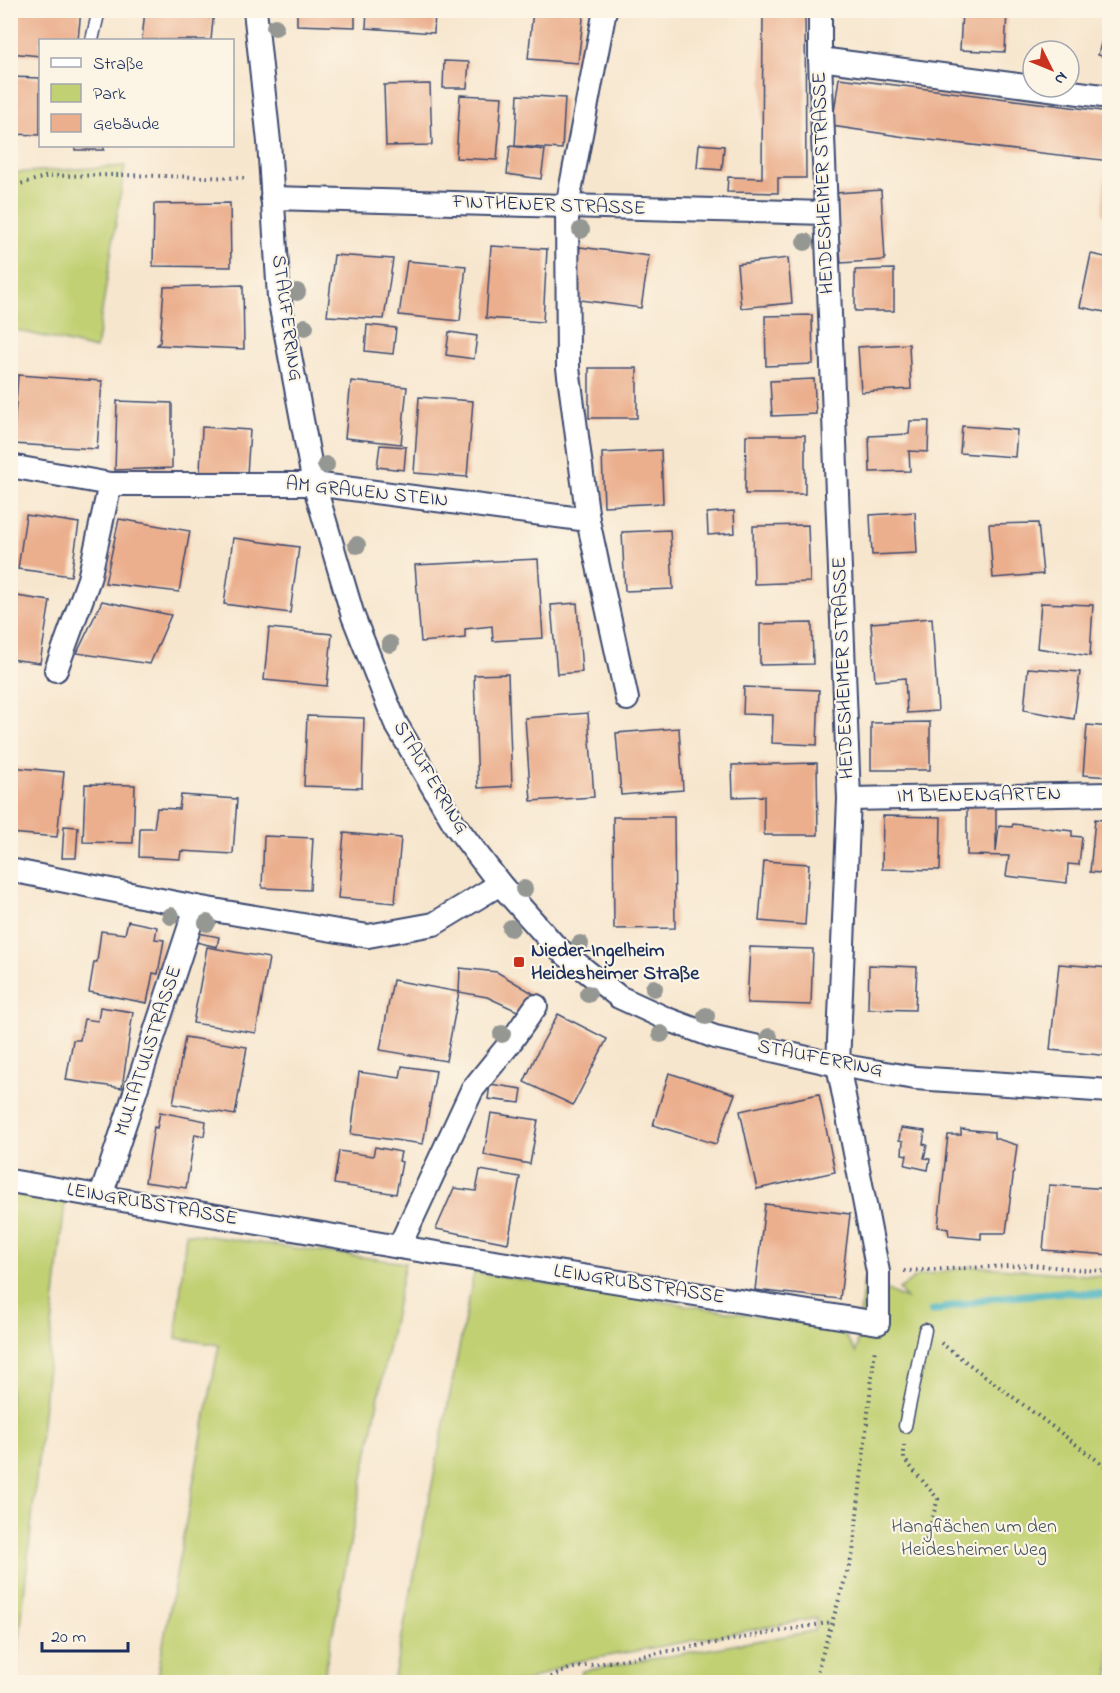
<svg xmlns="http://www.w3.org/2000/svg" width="1120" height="1693" viewBox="0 0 1120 1693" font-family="'Indie Flower',sans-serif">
<rect width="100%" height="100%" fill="#fcf5e5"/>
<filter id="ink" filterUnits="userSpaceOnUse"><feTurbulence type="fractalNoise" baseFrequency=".0167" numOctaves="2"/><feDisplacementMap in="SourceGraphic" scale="12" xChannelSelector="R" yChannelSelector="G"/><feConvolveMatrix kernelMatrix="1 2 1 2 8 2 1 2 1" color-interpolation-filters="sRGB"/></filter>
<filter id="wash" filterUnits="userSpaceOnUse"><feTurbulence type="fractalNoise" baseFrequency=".008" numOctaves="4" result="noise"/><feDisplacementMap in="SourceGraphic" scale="24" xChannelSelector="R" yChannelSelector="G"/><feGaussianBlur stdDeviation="1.35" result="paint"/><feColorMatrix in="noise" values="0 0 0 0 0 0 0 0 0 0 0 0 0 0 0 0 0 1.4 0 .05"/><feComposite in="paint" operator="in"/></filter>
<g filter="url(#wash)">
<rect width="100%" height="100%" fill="#f7e6ce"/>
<!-- green -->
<g fill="#c1d072" stroke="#6e8068" stroke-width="1.5">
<path d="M125 166 96 349 11 329V173Z"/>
<path d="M10 1194 65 1202 15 1682H10Z"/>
<path d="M186 1233 405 1263 323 1682H156L219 1345 176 1338Z"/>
<path d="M973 1266 1109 1277V1682H579L582 1671 814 1631 817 1618 569 1663 526 1682H393L474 1272 841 1329 856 1353 864 1279 906 1299 899 1289 918 1276Z"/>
</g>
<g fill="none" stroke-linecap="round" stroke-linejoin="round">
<!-- stream -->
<path stroke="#42b1bd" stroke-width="8" d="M932 1311 992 1298 1064 1292 1110 1295"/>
</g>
<g id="blocks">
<!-- building -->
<g fill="#ebaf8d">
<path d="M15 10H81L78 40H40V56L10 53Z"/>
<path d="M145 10H214L211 40H142Z"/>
<path d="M297 10H355V27L297 25Z"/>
<path d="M367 10H435L434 33 366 28Z"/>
<path d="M533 10H584L578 63 528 59Z"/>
<path d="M763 10H805L806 178H778V193L727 192 728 177 762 178Z"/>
<path d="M962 10H1007L1005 52 960 50Z"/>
<path d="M1109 11H1110V58L1098 55Z"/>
<path d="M444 61 469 62 467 88H443Z"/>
<path d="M10 77 40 78V135L10 134Z"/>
<path d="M839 78 1110 112V161L912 138 832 126Z"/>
<path d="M430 84 432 145 386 146 384 85Z"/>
<path d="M460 95 502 97 497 160 456 158Z"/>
<path d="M518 95 565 98 562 149 515 146Z"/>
<path d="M699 144 724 146 722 170 697 168Z"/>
<rect x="75" y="146" width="29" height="4"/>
<path d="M510 146 545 150 541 179 507 174Z"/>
<path d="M1105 175 1110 176V216L1102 215Z"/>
<path d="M881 190 885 260 841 263 836 193Z"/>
<path d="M230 203 231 267 153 266 154 204Z"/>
<path d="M491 246 547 249 543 322 486 318Z"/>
<path d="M580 247 649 256 641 308 573 299Z"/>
<path d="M1091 254 1110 258V313L1080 307Z"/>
<path d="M334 255 393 259 384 319 327 316Z"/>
<path d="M788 258 792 303 741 308 737 264Z"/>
<path d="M407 261 466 266 460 321 399 315Z"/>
<path d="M894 269V311H855V270Z"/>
<path d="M243 285 244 349 157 345 160 342 164 287Z"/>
<path d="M812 315 813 364 766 366 765 316Z"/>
<path d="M367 325 396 328 393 354 365 351Z"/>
<path d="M449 332 477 336 474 359 446 355Z"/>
<path d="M909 344 911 389 861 392 858 347Z"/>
<rect x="589" y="368" width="48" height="50"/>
<path d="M18 375 102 381 97 449 13 444Z"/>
<path d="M814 379 816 414 772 416 770 381Z"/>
<path d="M351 381 407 387 401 444 345 438Z"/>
<path d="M419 397 473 401 467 477 414 473Z"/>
<path d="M117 401 172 403V468L115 470Z"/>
<path d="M910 421H929L928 452 909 451 910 471 870 472 869 436 909 434Z"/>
<path d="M962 426 1017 430 1015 457 960 453Z"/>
<path d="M202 427 250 430 247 474 200 473Z"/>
<path d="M746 435H805V494H745Z"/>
<path d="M380 445 406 447 404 470 377 467Z"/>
<path d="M661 450 663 503 604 506 602 453Z"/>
<path d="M734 511 735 533 708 535 707 513Z"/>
<path d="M915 512 917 553 872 555 870 515Z"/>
<path d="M26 515 79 523 71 576 18 569Z"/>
<path d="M119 519 190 531 179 592 105 583Z"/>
<path d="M1038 523 1043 574 993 578 989 524Z"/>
<path d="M808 525 810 582 754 584 753 526Z"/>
<path d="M670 530 673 589 625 591 622 532Z"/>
<path d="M233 538 299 547 290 613 224 604Z"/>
<path d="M538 559 543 638 493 641 492 626 465 629V638L421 642 415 565Z"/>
<path d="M10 595 50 601 40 663 10 659Z"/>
<path d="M102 601 171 615 150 664 77 653Z"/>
<path d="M577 603 582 672 557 674 551 605Z"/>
<path d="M1041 603 1093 605 1090 656 1037 648Z"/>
<path d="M932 618 938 711 907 713 905 678 875 681 871 623Z"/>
<path d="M812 623 813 664 760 665V624Z"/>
<path d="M269 628 332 634 327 686 264 680Z"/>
<path d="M1028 668 1080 672 1074 719 1024 710Z"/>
<path d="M508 674 512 786 478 788 474 675Z"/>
<path d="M744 687 819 690 817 745 772 743 773 715 743 714Z"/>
<path d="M588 713 594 797 531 801 525 718Z"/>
<path d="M307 716 364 718 362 788 304 786Z"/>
<path d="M930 722V770H871V723Z"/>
<path d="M1087 725 1110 727V777L1083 775Z"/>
<path d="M679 728 683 790 621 795 616 733Z"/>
<path d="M817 763 818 835H764V796L733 797 732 765Z"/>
<path d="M10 767 64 772 57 837 10 833Z"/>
<path d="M85 784 135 785 133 843 83 842Z"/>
<path d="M181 795 237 799 233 854 181 851 180 859 139 857 140 828H154L157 808 179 809Z"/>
<path d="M967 806H996V852L999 826 1012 827 1013 824 1072 831V836L1082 837 1079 865 1068 864 1067 883 1006 876 1009 856 967 855Z"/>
<path d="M883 816 941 817 940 870 882 869Z"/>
<path d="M613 817H674L675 928 614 929Z"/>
<path d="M1095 819 1110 821V874L1090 872Z"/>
<path d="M64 826 78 827 76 858H62Z"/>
<path d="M344 833 401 838 395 903 338 898Z"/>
<path d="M264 836 313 838 310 890 262 888Z"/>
<path d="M764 861 809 864 805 925 759 921Z"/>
<path d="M128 921 157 927 155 939 164 940 158 974 153 973 147 1003 89 992 94 962H97L101 931 125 934Z"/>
<path d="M198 933 219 937 217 947 196 942Z"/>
<path d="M207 947 269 958 256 1033 193 1023Z"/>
<path d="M750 947 813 949 811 1005 747 1003Z"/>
<path d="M1059 964 1110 968V1056L1050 1050Z"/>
<path d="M869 965 917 967 915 1010 868 1009Z"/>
<path d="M460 968 497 972 536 995 526 1015 487 997 459 992Z"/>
<path d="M393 980 459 992 446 1061 380 1050Z"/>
<path d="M100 1007 133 1012 122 1088 66 1080 73 1040H80L84 1019 98 1021Z"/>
<path d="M558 1014 607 1039 573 1105 524 1082 540 1047Z"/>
<path d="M185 1037 247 1047 235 1115 173 1104Z"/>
<path d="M402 1066 436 1071 423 1144 351 1134 359 1072 400 1078Z"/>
<path d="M669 1073 735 1094 716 1144 653 1125Z"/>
<path d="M490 1084 522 1089 520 1103 488 1099Z"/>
<path d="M819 1094 835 1172 757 1189 740 1111Z"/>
<path d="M160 1112 206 1121 204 1136 195 1134 186 1188 145 1182 154 1127 157 1128Z"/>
<path d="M491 1113 538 1120 530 1164 484 1155Z"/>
<path d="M901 1128 925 1131 923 1144 927 1145 924 1158 930 1159 928 1170 905 1165 907 1155 902 1154 903 1141 899 1140Z"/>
<path d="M961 1129 994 1132V1138L1017 1145 1006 1233H981V1239L949 1236 948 1229 938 1227 948 1135H961Z"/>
<path d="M375 1147 401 1152 399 1161 402 1162 396 1194 334 1184 339 1151 373 1156Z"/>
<path d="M480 1170 520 1177 508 1243 436 1229 454 1188 476 1191Z"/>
<path d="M1049 1185 1110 1189V1255L1043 1250Z"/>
<path d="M765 1204 850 1214 840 1299 755 1290Z"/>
</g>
</g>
</g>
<g filter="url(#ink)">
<use href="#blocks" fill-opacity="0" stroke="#3c4a6f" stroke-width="1.5"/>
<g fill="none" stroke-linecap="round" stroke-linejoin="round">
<defs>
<g id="lane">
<path d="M92 40 99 10"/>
<path d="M905 1426 925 1330"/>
</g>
<g id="street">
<path d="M255 10 269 142 279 297 314 484 353 616 395 722 455 825 500 884 556 947 619 997 667 1019 715 1037 838 1065 915 1078 1110 1091"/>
<path d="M605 10 567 207 568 368 588 520 627 699"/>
<path d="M820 59 1110 97"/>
<path d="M272 198 825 213"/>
<path d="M10 466 110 484H314L588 520"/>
<path d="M56 670 89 579 110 484"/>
<path d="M849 799 1110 794"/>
<path d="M10 870 196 907 368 936 434 924 500 884"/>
<path d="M10 1181 399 1247 878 1323V1272L838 1065 849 799 820 59V10"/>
<path d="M101 1196 196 907"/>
<path d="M399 1247 472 1090 510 1043 536 1006"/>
</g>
</defs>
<!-- lane casing -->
<use href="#lane" stroke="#3c4a6f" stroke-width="15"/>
<!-- street casing -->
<use href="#street" stroke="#3c4a6f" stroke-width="26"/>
<!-- path -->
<g stroke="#3c4a6f" stroke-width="4" stroke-dasharray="1.5 4.5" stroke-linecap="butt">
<path d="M10 187 48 176 119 175 246 178"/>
<path d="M904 1271 1031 1265 1110 1272"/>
<path d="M941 1343 1110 1470"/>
<path d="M904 1445V1459L938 1499 922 1552"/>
<path d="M540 1682 569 1669 832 1622"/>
<path d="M814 1682 853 1553 875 1348"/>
</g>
<!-- lane -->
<use href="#lane" stroke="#fff" stroke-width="12"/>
<!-- street -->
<use href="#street" stroke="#fff" stroke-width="22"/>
</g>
<!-- trees -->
<g fill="#959793">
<circle cx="275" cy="27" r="9"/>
<circle cx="581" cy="230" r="9"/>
<circle cx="805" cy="242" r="9"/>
<circle cx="297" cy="292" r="9"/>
<circle cx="305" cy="327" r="9"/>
<circle cx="326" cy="465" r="9"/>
<circle cx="357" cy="545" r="9"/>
<circle cx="390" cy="644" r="9"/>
<circle cx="524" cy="889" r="9"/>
<circle cx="171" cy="916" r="9"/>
<circle cx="207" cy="923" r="9"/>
<circle cx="511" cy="928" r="9"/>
<circle cx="580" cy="944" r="9"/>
<circle cx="654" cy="988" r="9"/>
<circle cx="588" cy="994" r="9"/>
<circle cx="706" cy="1016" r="9"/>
<circle cx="502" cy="1034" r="9"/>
<circle cx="661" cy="1034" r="9"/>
<circle cx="769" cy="1037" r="9"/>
</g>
</g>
<!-- markers -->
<rect fill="#c8321e" stroke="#fcf5e5" stroke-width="2" x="513" y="956" width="12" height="12" rx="3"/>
<g text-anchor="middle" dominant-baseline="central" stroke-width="4.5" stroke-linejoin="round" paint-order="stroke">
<!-- street labels -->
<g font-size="20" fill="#1b2f5e" stroke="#fcf5e5">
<text transform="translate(824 183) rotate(-92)">HEIDESHEIMER STRASSE</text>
<text transform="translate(549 206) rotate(2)">FINTHENER STRASSE</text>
<text transform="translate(286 318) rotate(82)">STAUFERRING</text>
<text transform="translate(367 493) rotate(6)">AM GRAUEN STEIN</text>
<text transform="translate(844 668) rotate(-92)">HEIDESHEIMER STRASSE</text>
<text transform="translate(430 778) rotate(59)">STAUFERRING</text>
<text transform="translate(979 796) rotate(-1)">IM BIENENGARTEN</text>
<text transform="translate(149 1051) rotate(-72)">MULTATULISTRASSE</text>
<text transform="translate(820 1059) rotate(11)">STAUFERRING</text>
<text transform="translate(152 1205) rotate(10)">LEINGRUBSTRASSE</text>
<text transform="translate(639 1285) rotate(9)">LEINGRUBSTRASSE</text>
</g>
<!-- poi labels -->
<g font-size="20" font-weight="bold" fill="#1b2f5e" stroke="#fcf5e5" text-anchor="start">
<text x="531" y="951">Nieder-Ingelheim<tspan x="531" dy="23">Heidesheimer Straße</tspan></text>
</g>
<!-- park labels -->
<g font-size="20" fill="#445763" stroke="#fcf5e5">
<text x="974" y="1527">Hangflächen um den<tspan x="974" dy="23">Heidesheimer Weg</tspan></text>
</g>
</g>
<!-- margin -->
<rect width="1120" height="1693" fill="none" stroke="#fcf5e5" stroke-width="36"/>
<!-- legend -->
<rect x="39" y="39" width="195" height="108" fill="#fcf5e5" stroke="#a2a6af" stroke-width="1.5"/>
<rect x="51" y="58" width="30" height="9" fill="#ffffff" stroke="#a2a6af" stroke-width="1.5"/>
<text x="93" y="69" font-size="18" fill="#1b2f5e">Straße</text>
<rect x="51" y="84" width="30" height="18" fill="#c1d072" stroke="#a2a6af" stroke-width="1.5"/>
<text x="93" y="99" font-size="18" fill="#1b2f5e">Park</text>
<rect x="51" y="114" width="30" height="18" fill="#ebaf8d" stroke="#a2a6af" stroke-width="1.5"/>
<text x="93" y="129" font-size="18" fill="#1b2f5e">Gebäude</text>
<!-- north arrow -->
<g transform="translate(1051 69) rotate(133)"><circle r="28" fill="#fcf5e5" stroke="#a2a6af" stroke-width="1.5"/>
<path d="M0-4.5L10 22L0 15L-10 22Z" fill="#c8321e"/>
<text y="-9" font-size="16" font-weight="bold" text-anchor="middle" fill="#1b2f5e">N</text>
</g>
<!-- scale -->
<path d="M42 1642v9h86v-9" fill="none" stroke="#1b2f5e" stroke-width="3"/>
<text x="51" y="1642" font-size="18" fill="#1b2f5e" stroke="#fcf5e5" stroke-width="4.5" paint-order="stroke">20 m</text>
</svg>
